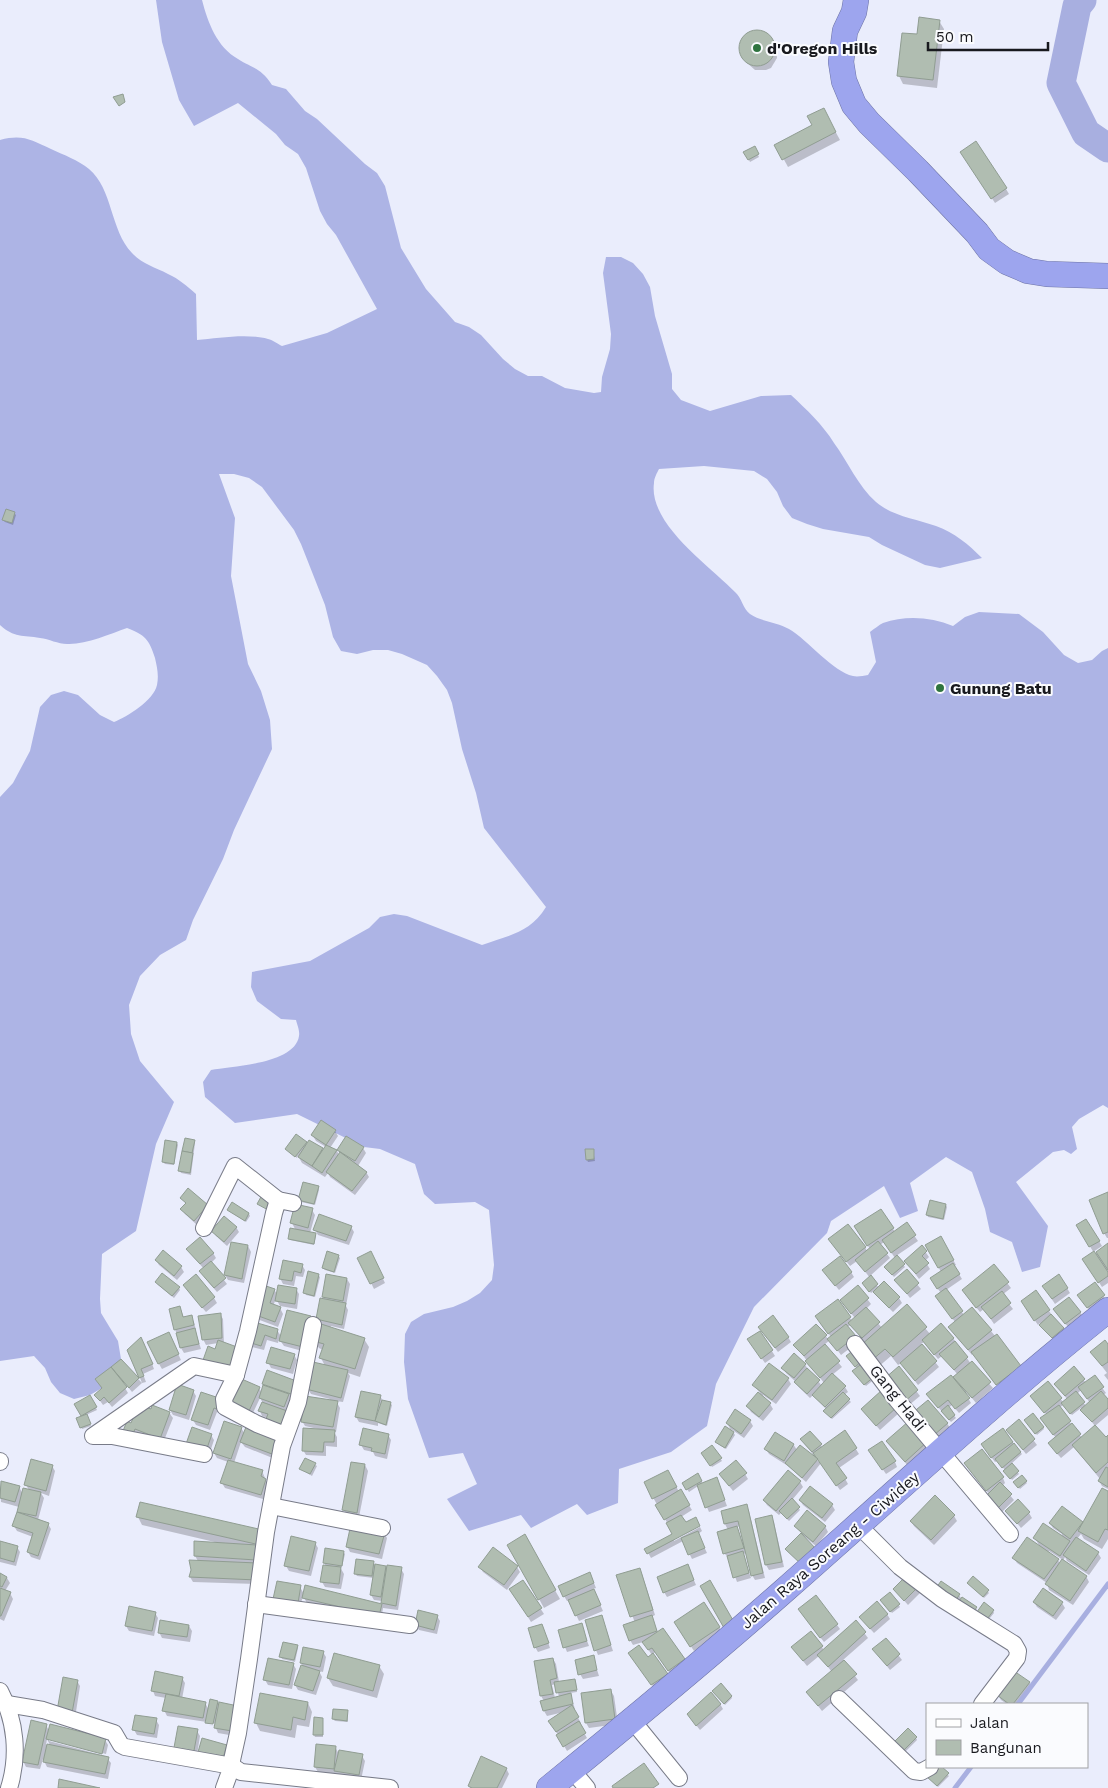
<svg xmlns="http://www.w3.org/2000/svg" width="1108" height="1788" viewBox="0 0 1108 1788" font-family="'Work Sans',sans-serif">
<rect width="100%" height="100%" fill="#eaedfc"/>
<!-- forest -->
<path fill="#adb4e5" d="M156 0H202C208 23 217 47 238 59 254 69 261 68 272 85L286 89 305 111 317 119 365 164 377 173 385 186 401 248 426 289 455 322 469 327 481 335 503 359 515 369 528 376H542L565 388 594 393 601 392 602 377 610 349 611 334 603 273 606 257H621L633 263 643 274 650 287 655 316 672 374V389L681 400 710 411 761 396 791 395C806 409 823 425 834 443 848 462 858 486 876 502 892 516 916 519 936 526 955 533 968 544 982 558L940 568 925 565 882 545 869 537 823 529 807 524 792 518 783 506 777 492 767 479 754 471 704 466 659 469C657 473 654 478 654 483 648 524 711 567 735 592 742 598 743 609 750 614 762 622 777 622 789 629 808 640 833 672 853 676 857 677 863 676 868 675L876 662 870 632C874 629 879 625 883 623 906 615 931 617 953 626L965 617 979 612 1019 614 1043 632 1064 655 1078 663 1092 660 1102 651 1108 648V1108L1103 1105 1079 1119 1072 1127 1077 1149 1071 1154 1064 1150 1053 1152 1016 1182 1048 1226 1040 1267 1022 1272 1012 1242 990 1232 985 1209 972 1172 946 1157 910 1183 918 1211 900 1218 884 1186 831 1221 827 1233 754 1307 716 1384 707 1426 671 1452 619 1469 618 1503 587 1515 577 1504 531 1528 521 1515 469 1531 447 1499 477 1484 463 1453 429 1458 408 1399 404 1362 405 1334 411 1322 424 1314 453 1307 467 1301 480 1293 492 1280 494 1265 489 1210 475 1202 435 1204 424 1194 415 1164 380 1149 364 1147 297 1114 235 1123 205 1097 203 1082 211 1070C233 1066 295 1064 299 1036 300 1031 297 1024 296 1020L281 1019 257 1001 251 987 252 972 310 961 369 928 380 917 394 914 407 916 482 945C509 935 530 933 546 907L484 828 476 793 462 749 452 703 447 690 437 676 427 665 402 654 388 650H373L357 654 341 651 333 637 325 605 301 544 294 530 262 487 249 478 234 474H219L235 518 231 576 248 664 261 691 270 720 272 749 234 830 223 859 193 920 186 940 160 955 140 976 129 1005 131 1034 140 1061 174 1102 156 1144 136 1231 102 1254 100 1299 101 1313 118 1341 121 1359 112 1376 102 1388 90 1395 74 1399 60 1393 51 1382 45 1368 34 1356 0 1361V797L13 783 30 751 40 707 51 695 64 691 78 695 100 715 114 722C127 717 154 700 157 685 159 675 157 667 155 658 149 639 145 635 127 628 110 634 85 645 67 644 58 644 49 639 40 638 23 635 14 638 0 625V140C23 134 31 140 51 149 64 155 78 160 89 169 113 189 110 230 132 253 142 264 155 267 168 274 179 279 187 286 196 294L197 340C218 338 248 333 268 339 273 340 278 344 282 346L327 333 377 309 336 235 327 224 320 211 306 168 298 154 285 145 276 134 238 103 194 126 179 100 162 42Z"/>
<!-- shadow -->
<g fill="#0003" fill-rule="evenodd">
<path d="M939 21 944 29 937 88 903 84 899 76 918 36Z"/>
<path d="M759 32 764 33 776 47 777 58 771 68 766 70H755L746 62 742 56 741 44 748 34Z"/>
<path d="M828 118 840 140 788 167 776 145Z"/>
<path d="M754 147 759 157 750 162 745 152Z"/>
<path d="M965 157 1006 189 1009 194 995 203Z"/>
<path d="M14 513 16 515 13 525 5 522 3 520Z"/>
<path d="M335 1131 338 1136 330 1148 337 1151 339 1155 341 1153 339 1150 363 1148 366 1153 358 1166 366 1172 369 1177 355 1195 330 1177 328 1173 325 1177 302 1163 298 1156 297 1158 286 1149 306 1143 307 1145 309 1142 323 1150 326 1147 316 1141 313 1136Z"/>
<path d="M194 1141 195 1143 191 1175 181 1173 180 1171Z"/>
<path d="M177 1143 178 1145 174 1165 165 1164 163 1162Z"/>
<path d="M593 1150 595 1161 588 1162 587 1160Z"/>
<path d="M318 1187 319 1190 315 1205 301 1202 300 1200Z"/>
<path d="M1108 1194V1238H1107L1104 1233Z"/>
<path d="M182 1198 207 1206 197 1225 185 1214 182 1209 186 1204Z"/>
<path d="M946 1205 947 1207 944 1220 928 1217 927 1214Z"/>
<path d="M228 1210 249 1214 250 1216 246 1222Z"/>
<path d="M312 1210 315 1215 310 1233 315 1234 316 1236 314 1245 290 1240 289 1238 296 1231 292 1223Z"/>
<path d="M881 1210 895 1232 906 1224 918 1241 896 1256 905 1267 894 1277 887 1269 895 1258 884 1242 880 1245 890 1258 870 1276 879 1288 884 1283 899 1298 902 1303 893 1312 878 1297 874 1291 871 1293 865 1285 870 1278 857 1261 850 1266 833 1245 865 1247 867 1251 870 1249 859 1232Z"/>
<path d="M1086 1220 1102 1246 1093 1252 1095 1254 1108 1245V1283L1102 1287 1087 1264 1094 1253 1077 1225Z"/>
<path d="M236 1227 239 1232 227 1246 216 1236 213 1231Z"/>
<path d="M351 1227 354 1232 349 1245 318 1235 315 1230Z"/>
<path d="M941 1238 956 1265 954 1266 962 1279 946 1290 964 1315 991 1331 1020 1367 1001 1392 973 1353 972 1355 953 1332 955 1322 936 1297 941 1293 934 1284 941 1272 927 1245Z"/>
<path d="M248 1246 251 1252 244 1283 228 1280 225 1275Z"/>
<path d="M922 1247 929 1257 925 1261 930 1269 919 1279 906 1261Z"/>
<path d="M213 1253 216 1258 211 1263 227 1284 217 1292 204 1277V1269L191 1254Z"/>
<path d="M338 1256 340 1258 335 1273 325 1270 323 1268Z"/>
<path d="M359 1258H373L385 1283 374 1289Z"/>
<path d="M156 1260 181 1267 184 1272 177 1280 159 1265Z"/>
<path d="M302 1265 305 1270 303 1277 296 1276 294 1286 283 1284 280 1278Z"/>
<path d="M994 1266 1011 1288 1002 1295 1013 1309 994 1324 984 1309 980 1312 966 1295Z"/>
<path d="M906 1271 921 1289 910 1298 896 1280Z"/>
<path d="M851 1272 854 1277 839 1290 827 1275Z"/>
<path d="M318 1275 320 1277 315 1297 306 1295 305 1293Z"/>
<path d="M347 1279 350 1284 346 1306 348 1310 344 1329 331 1326 330 1328 364 1339 369 1347 360 1377 348 1373 350 1376 343 1402 336 1401 340 1408 336 1432H334L337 1437V1447L326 1446V1456L306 1455 303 1450 318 1429 305 1426 302 1421 330 1401V1399L311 1394 308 1389 325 1366 321 1358 323 1350 319 1348 314 1340 317 1319 325 1301 323 1297Z"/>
<path d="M157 1284 179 1288 180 1290 174 1298Z"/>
<path d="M1095 1284 1107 1301 1091 1312 1082 1300Z"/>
<path d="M858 1287 871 1304 866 1309 882 1328 907 1306 930 1334 953 1338 971 1364 993 1388 976 1403 967 1392 965 1393 971 1403 959 1413 952 1405 948 1408 956 1418 951 1422 931 1399 958 1375 942 1356 938 1359 924 1342 921 1344 939 1367 918 1385 901 1363 898 1365 891 1356 877 1368 865 1343 851 1325 847 1327 858 1342 841 1355 830 1340 824 1345 842 1367 832 1375 845 1387 848 1392 844 1395 851 1402 832 1419 826 1413V1409L813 1395 810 1398 799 1387 796 1382 786 1373 783 1368 794 1355 805 1365 822 1386 824 1383 795 1345 826 1336 828 1340 831 1337 820 1322 838 1301 852 1321 855 1318 844 1305Z"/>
<path d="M1067 1288 1070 1293 1055 1304 1047 1292Z"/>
<path d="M296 1289 299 1294 297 1309 280 1306 276 1299 273 1306 280 1308 283 1314 278 1327 257 1319 274 1290 278 1295Z"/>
<path d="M187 1290 214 1298 217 1303 206 1312Z"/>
<path d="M1025 1306 1049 1311 1066 1334 1056 1343 1040 1323 1038 1325Z"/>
<path d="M180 1307 184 1318 191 1317 194 1322 196 1330H195L201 1349 184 1353 181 1348 175 1329Z"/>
<path d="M288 1312 306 1352 284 1346 279 1339 278 1343 267 1340 264 1350 252 1347 250 1342 255 1324 277 1330 282 1338Z"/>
<path d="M1080 1312 1083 1317 1069 1328 1058 1315Z"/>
<path d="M220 1314 223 1319 224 1344 215 1350 218 1343 206 1345 203 1339Z"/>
<path d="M760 1332 775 1356 765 1363 752 1345Z"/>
<path d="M763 1332 788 1337 791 1342 778 1352Z"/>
<path d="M171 1339 181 1360 162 1369 159 1364Z"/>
<path d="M144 1343 154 1369 143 1374 146 1382 142 1383 129 1350Z"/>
<path d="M1108 1346V1380L1104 1375 1107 1373 1095 1357Z"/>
<path d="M855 1350 876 1378 866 1386 855 1374 858 1370 853 1361Z"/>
<path d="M294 1355 297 1360 293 1374 271 1368 268 1362Z"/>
<path d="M121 1361 142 1383 132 1392 124 1382 122 1383 128 1393 112 1407 108 1402 103 1405 96 1395 103 1389 97 1380Z"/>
<path d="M899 1368 920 1396 908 1406Z"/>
<path d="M1074 1368 1086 1383 1094 1377 1106 1393 1103 1395 1108 1401V1415L1095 1426 1106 1439 1108 1437V1489L1102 1486 1099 1481 1100 1479 1074 1447 1061 1458 1052 1448 1056 1438 1045 1424 1047 1415 1035 1402 1048 1383 1063 1402 1067 1399 1055 1384ZM1081 1390 1090 1403 1086 1406 1077 1394ZM1063 1405 1072 1415 1081 1408 1095 1426 1082 1438 1059 1408Z"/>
<path d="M268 1372 297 1400 287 1413 268 1418 262 1416 260 1411 263 1403 260 1398 252 1415 231 1406 259 1388 262 1393Z"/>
<path d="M788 1379 791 1384 776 1404 763 1395 762 1397 770 1404 773 1409 763 1421 751 1412 748 1406 760 1393 754 1385Z"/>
<path d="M193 1391 196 1396 189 1420 170 1414 173 1418 163 1443 135 1439 132 1424 151 1410 153 1407 173 1415 170 1410Z"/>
<path d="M380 1396 383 1401 390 1403 392 1405 387 1426 378 1423V1426L359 1422 356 1417Z"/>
<path d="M90 1397 97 1410 86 1415 91 1426 82 1429 81 1427 83 1416 76 1405Z"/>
<path d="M221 1400V1414L217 1412 210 1430 196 1425 193 1420Z"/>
<path d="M896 1408 899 1413 880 1430 862 1409Z"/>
<path d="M750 1421 753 1426 744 1438 731 1429 735 1435 726 1449 718 1444 716 1442 732 1432 727 1423Z"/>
<path d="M1019 1421 1037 1445 1026 1454 1011 1435Z"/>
<path d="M1027 1422 1043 1427 1044 1429 1037 1435Z"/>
<path d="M909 1423 929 1447 908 1466 888 1442Z"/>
<path d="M947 1423 950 1428 938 1439 930 1430Z"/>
<path d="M241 1428 245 1434 277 1440 275 1459 245 1447 241 1442 234 1463 262 1471 268 1485 263 1499 225 1488 222 1483 228 1462 217 1458 214 1453Z"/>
<path d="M845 1432 859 1454 839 1468 848 1484 840 1490 821 1463 806 1482 788 1466 769 1454 766 1449 793 1444 797 1450 800 1446 820 1463 803 1442 821 1445 822 1448Z"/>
<path d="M211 1435 214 1440 209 1455 190 1449Z"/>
<path d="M388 1435 391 1440 387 1459 375 1456 373 1452 364 1450 361 1445Z"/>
<path d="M1012 1442 1022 1454 1011 1464 1019 1474 1012 1480 1005 1470 997 1461 995 1462 986 1450Z"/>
<path d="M712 1447 722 1461 712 1467 703 1453Z"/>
<path d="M873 1455 895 1462 897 1467 886 1474Z"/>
<path d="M306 1459 317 1466 312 1476 301 1469Z"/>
<path d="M365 1465 368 1471 359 1517 346 1515 344 1510Z"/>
<path d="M52 1466 55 1471 49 1496 41 1493 44 1498 38 1520 48 1524 51 1529 40 1560 31 1557 28 1552 33 1537 17 1531 14 1526 19 1507 1 1502 0 1489 2 1482 19 1487 23 1494 29 1490 26 1485Z"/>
<path d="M969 1468 1003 1478 1005 1483 1002 1486 1014 1500 1000 1514 989 1494Z"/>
<path d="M720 1474H745L748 1479 733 1491Z"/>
<path d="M697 1475 703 1484 717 1479 727 1506 709 1512 698 1486 689 1492 683 1483Z"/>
<path d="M671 1476 679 1492 680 1491 692 1510 681 1517 674 1541 700 1527 702 1531 698 1534 707 1553 692 1559 683 1541 651 1558 646 1549 674 1535 645 1483Z"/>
<path d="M1025 1481 1027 1483 1020 1489 1016 1484Z"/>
<path d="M800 1482 803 1487 792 1500 800 1510 789 1521 781 1513 779 1515 767 1505 764 1500Z"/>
<path d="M1108 1493V1539L1102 1549 1084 1539 1081 1534 1077 1539 1098 1553 1101 1558 1089 1575 1067 1561 1065 1557 1063 1561 1086 1576 1089 1582 1073 1605 1049 1590 1047 1583 1017 1563 1014 1558 1040 1547 1035 1538 1061 1536 1062 1534 1053 1528 1050 1523H1082L1083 1525ZM1049 1551 1063 1560 1060 1564 1058 1560 1047 1553Z"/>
<path d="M800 1500 832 1505 835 1510 825 1522 803 1505Z"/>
<path d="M746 1506 749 1511 765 1578 755 1580 752 1575 747 1553 743 1554 751 1578 737 1582 729 1559 725 1554 718 1533 728 1530 725 1524 722 1512ZM741 1526 744 1541 742 1542 736 1527Z"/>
<path d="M1007 1511 1029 1513 1032 1518 1021 1528Z"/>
<path d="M954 1516 957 1521 934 1545 914 1526 911 1521Z"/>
<path d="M138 1517 262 1531 259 1584 193 1582 190 1577 198 1561 195 1556 219 1543 142 1525Z"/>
<path d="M771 1517 774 1522 784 1567 769 1570 766 1565 757 1520Z"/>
<path d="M795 1526H825L828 1532 816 1546 804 1536 803 1537 805 1569 787 1549 802 1534Z"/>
<path d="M384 1533 387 1538 382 1559 350 1552 347 1546Z"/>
<path d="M524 1536 560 1599 544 1608 509 1545Z"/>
<path d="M0 1542 17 1547 20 1552 16 1566 0 1562Z"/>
<path d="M315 1543 318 1548 311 1576 289 1571 286 1566Z"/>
<path d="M343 1552 345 1554 342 1567H340L344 1574 341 1589 325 1587 322 1582 326 1567 324 1562Z"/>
<path d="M374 1563 375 1565 401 1569 404 1574 398 1610 383 1608 381 1621 307 1603 303 1596 300 1607 293 1606 300 1587 304 1594 382 1605V1601L374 1600 371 1595 374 1578 357 1576 355 1573Z"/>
<path d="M480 1567H517L520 1572 507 1590 483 1572Z"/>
<path d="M690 1571 696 1585 667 1597 664 1592Z"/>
<path d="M0 1574 7 1578 10 1583 5 1591 10 1593 13 1599 4 1621 0 1619Z"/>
<path d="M642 1574 655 1615 651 1617 658 1633 663 1629 684 1660 672 1676 656 1652 652 1654 669 1679 655 1689 633 1658 648 1659 652 1655 643 1642 633 1645 630 1640 635 1623 618 1576Z"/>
<path d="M907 1577 921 1592 908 1605 894 1589Z"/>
<path d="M592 1578 596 1588 593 1589 603 1611 579 1621 569 1600 567 1601 564 1596Z"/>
<path d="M973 1578 989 1593 984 1598 970 1585Z"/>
<path d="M523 1582 544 1614 531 1622 511 1589Z"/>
<path d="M890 1593 900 1607 892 1613 883 1602Z"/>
<path d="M959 1595 961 1598 976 1608 978 1612 993 1611 994 1613 985 1624 938 1596Z"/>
<path d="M816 1596 840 1629 824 1642 802 1614Z"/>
<path d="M1034 1602 1062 1603 1065 1608 1056 1620 1037 1607Z"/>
<path d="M155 1613 158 1618 154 1636 129 1631 126 1626Z"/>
<path d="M887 1614 890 1619 874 1633 864 1622Z"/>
<path d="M437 1616 440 1621 437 1634 419 1630 416 1625Z"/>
<path d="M601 1616 613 1651 598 1655 596 1650Z"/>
<path d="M856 1622 868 1638 843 1660 858 1680 822 1711 811 1697 832 1672 819 1656 807 1666 796 1652 822 1647 824 1651Z"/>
<path d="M542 1625 550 1648 538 1652 535 1647Z"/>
<path d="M581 1625 589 1646 567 1652 565 1647Z"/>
<path d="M189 1626 192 1631 190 1642 162 1638 159 1632Z"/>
<path d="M719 1627 722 1632 694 1651 679 1628Z"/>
<path d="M886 1639 902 1660 890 1670 874 1650Z"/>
<path d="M297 1646 298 1648 295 1662 282 1659 281 1657Z"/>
<path d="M323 1652 326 1657 323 1672 319 1671 322 1677 316 1695 298 1690 295 1685 303 1667 301 1662Z"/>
<path d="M593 1657 599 1676 583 1679 580 1674Z"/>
<path d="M553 1659 556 1664 559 1682 575 1680 576 1682 577 1692 570 1693 575 1709H573L581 1723 579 1724 587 1738 567 1751 550 1721 564 1712 547 1716 544 1711V1701L541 1696ZM556 1684 559 1697 555 1698 552 1685Z"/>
<path d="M293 1664 296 1669 292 1689 268 1685 265 1680Z"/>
<path d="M379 1666 384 1674 377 1698 333 1686 328 1678Z"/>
<path d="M182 1678 185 1683 182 1699 205 1703 209 1710 218 1702 235 1736 218 1733 215 1726 208 1725 219 1727 220 1724 167 1716 164 1710 166 1698 155 1696 153 1691Z"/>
<path d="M77 1681 80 1686 75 1718 61 1716Z"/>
<path d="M1029 1682 1032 1688 1020 1704H1007L1001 1700 998 1695Z"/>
<path d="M611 1691 614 1696 618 1724 589 1728 586 1723Z"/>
<path d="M715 1693 731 1696 732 1698 725 1705Z"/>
<path d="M308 1703 312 1712 309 1727 297 1725 295 1738 260 1731 256 1723Z"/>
<path d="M720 1704 723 1709 700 1730 688 1715Z"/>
<path d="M347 1711 348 1722 335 1721 333 1719Z"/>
<path d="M323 1719V1737H315L314 1735Z"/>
<path d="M156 1720 159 1725 157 1738 137 1735 134 1730Z"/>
<path d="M46 1725 49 1731 105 1740 108 1745 106 1754 49 1739V1741L105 1756 111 1763 108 1779 47 1767 43 1759 40 1769 26 1767 23 1761ZM47 1739 51 1747 46 1745Z"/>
<path d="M197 1731 200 1736 196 1761 178 1758Z"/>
<path d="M916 1738 917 1740 904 1753 896 1745Z"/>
<path d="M335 1747 339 1754 362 1756 365 1761 361 1780 339 1776 338 1774 318 1772 315 1767Z"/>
<path d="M938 1767 949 1776 938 1787 928 1777Z"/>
<path d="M506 1768 509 1774 502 1788H470L469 1786Z"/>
</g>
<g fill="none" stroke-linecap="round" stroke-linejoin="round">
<!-- stream -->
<g stroke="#a8afe0" stroke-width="5">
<path d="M1018 1704 1108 1584"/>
<path d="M955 1788 971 1767"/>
</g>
<!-- river -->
<path stroke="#a8afe0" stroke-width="29" d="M1082 0 1077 6 1061 83 1086 133 1108 148"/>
</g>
<!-- building -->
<g fill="#b0bdb1" stroke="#909d92">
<path d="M919 17 940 20 933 80 897 76 902 33 917 34Z"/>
<circle cx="757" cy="48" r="18"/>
<path d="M123 94 125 102 119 106 113 97Z"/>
<path d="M824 108 836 132 782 160 774 145 812 125 807 116Z"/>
<path d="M976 141 1007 188 991 199 960 152Z"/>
<path d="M755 146 759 154 748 160 743 152Z"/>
<path d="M6 509 15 512 12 523 2 520Z"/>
<path d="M321 1120 336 1130 326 1145 311 1135Z"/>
<path d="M296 1134 307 1142 295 1157 285 1149Z"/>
<path d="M346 1136 364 1147 355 1161 337 1150Z"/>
<path d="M185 1138 195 1140 192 1153 182 1151Z"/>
<path d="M165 1140 177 1142 174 1164 162 1162Z"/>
<path d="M309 1140 323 1148 312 1166 298 1157Z"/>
<path d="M326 1145 337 1150 322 1173 312 1166Z"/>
<path d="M585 1149H594V1159L586 1160Z"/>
<path d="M182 1151 193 1153 190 1173 178 1171Z"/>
<path d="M340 1152 367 1172 352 1191 326 1172Z"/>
<path d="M303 1182 319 1186 314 1204 298 1200Z"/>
<path d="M188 1188 208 1205 194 1221 180 1209 186 1203 180 1198Z"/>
<path d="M1108 1192V1232L1103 1234 1089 1200Z"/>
<path d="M262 1195 275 1202 270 1211 257 1204Z"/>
<path d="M930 1200 946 1204 943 1219 926 1215Z"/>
<path d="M232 1202 249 1213 245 1221 227 1210Z"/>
<path d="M295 1204 313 1208 308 1228 290 1223Z"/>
<path d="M881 1209 894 1228 867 1246 854 1226Z"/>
<path d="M319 1214 352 1226 346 1241 313 1230Z"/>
<path d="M224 1216 237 1227 224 1242 211 1231Z"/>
<path d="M1086 1219 1100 1241 1089 1247 1076 1225Z"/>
<path d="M907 1222 916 1235 891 1253 882 1240Z"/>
<path d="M848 1224 866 1247 846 1262 828 1239Z"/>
<path d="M290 1228 316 1233 314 1244 288 1239Z"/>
<path d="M941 1236 954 1260 938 1268 925 1245Z"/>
<path d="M200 1237 214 1253 200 1264 186 1249Z"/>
<path d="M878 1241 888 1253 865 1272 855 1260Z"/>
<path d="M231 1242 248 1245 242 1279 224 1275Z"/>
<path d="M1108 1243V1270L1096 1252Z"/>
<path d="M922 1245 927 1251 922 1256 929 1263 916 1274 904 1261Z"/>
<path d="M163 1250 182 1266 174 1276 155 1260Z"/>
<path d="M327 1251 339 1255 334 1272 322 1268Z"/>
<path d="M371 1251 384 1278 370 1284 357 1258Z"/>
<path d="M1094 1251 1108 1272V1276L1098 1283 1082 1259Z"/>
<path d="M897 1255 905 1264 892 1275 884 1267Z"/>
<path d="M840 1256 852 1272 835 1286 822 1270Z"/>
<path d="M283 1260 303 1264 301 1273 294 1271 292 1281 279 1279Z"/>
<path d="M211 1261 226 1278 214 1288 199 1271Z"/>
<path d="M953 1263 960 1274 937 1289 930 1278Z"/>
<path d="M994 1264 1009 1282 976 1308 962 1290Z"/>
<path d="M907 1269 919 1283 907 1294 894 1280Z"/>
<path d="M308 1271 319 1274 314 1296 303 1293Z"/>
<path d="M162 1273 180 1287 172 1296 155 1282Z"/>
<path d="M196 1274 215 1297 202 1308 183 1285Z"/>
<path d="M326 1274 347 1278 343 1301 322 1297Z"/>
<path d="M1059 1274 1068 1288 1052 1299 1042 1286Z"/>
<path d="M871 1275 878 1284 869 1292 862 1283Z"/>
<path d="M884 1281 900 1297 889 1308 873 1292Z"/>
<path d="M1095 1282 1105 1295 1087 1308 1077 1295Z"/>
<path d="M263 1285 275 1289 270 1303 281 1307 275 1322 253 1314Z"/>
<path d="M278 1285 297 1288 295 1304 275 1301Z"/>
<path d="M858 1285 869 1298 851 1314 840 1300Z"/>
<path d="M946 1288 963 1311 952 1319 935 1296Z"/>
<path d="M1036 1290 1050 1310 1034 1321 1021 1301Z"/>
<path d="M1002 1291 1011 1303 991 1319 981 1307Z"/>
<path d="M1069 1297 1081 1312 1065 1324 1053 1309Z"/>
<path d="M320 1298 346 1303 342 1325 316 1319Z"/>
<path d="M838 1299 851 1317 828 1334 815 1316Z"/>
<path d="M907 1304 927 1327 893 1357 885 1349 872 1360 860 1346Z"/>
<path d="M180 1306 183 1317 192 1315 194 1325 174 1330 169 1309Z"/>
<path d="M866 1307 880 1322 862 1338 848 1323Z"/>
<path d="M972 1307 992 1330 968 1350 948 1327Z"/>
<path d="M287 1310 311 1316 303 1347 279 1341Z"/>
<path d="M221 1313 222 1338 202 1340 198 1316Z"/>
<path d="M1051 1314 1064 1328 1052 1338 1039 1325Z"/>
<path d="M773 1315 789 1337 775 1348 758 1327Z"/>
<path d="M254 1322 278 1329 276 1339 265 1335 261 1346 248 1342Z"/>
<path d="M318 1323 365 1338 355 1369 319 1358 324 1344 313 1341Z"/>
<path d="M941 1323 954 1338 934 1355 922 1340Z"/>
<path d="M816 1324 827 1335 804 1356 793 1345Z"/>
<path d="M846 1324 856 1336 837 1351 827 1339Z"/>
<path d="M195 1328 199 1344 180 1348 176 1333Z"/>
<path d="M760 1331 773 1350 761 1359 747 1339Z"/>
<path d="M169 1332 179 1354 158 1364 147 1342Z"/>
<path d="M997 1334 1021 1366 996 1385 971 1352Z"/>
<path d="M141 1337 153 1364 141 1369 144 1376 139 1378 127 1350Z"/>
<path d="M218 1340 237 1347 228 1372 202 1363 208 1346 215 1349Z"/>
<path d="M1105 1340 1108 1344V1362L1102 1366 1090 1352Z"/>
<path d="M955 1341 968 1357 954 1370 939 1354Z"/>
<path d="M825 1344 840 1361 820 1378 805 1361Z"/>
<path d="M922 1344 937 1361 915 1381 900 1363Z"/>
<path d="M271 1347 295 1354 290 1369 266 1363Z"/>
<path d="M855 1349 864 1359 855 1367 846 1356Z"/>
<path d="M794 1353 806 1364 794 1378 781 1368Z"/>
<path d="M121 1359 139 1378 129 1388 111 1367Z"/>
<path d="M972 1361 991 1382 972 1398 953 1377Z"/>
<path d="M313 1362 348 1370 341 1398 306 1389Z"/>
<path d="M864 1362 875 1376 864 1385 852 1371Z"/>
<path d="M769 1363 789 1378 772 1400 752 1385Z"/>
<path d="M899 1366 918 1390 904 1402 884 1379Z"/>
<path d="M1074 1366 1085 1379 1065 1396 1054 1384Z"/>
<path d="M111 1367 127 1387 109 1403 104 1397 100 1401 94 1395 102 1388 95 1379Z"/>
<path d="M807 1368 820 1380 807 1394 794 1382Z"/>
<path d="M267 1370 299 1382 294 1395 262 1384Z"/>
<path d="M832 1373 846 1386 825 1407 812 1395Z"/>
<path d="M951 1375 970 1398 955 1409 948 1400 938 1408 926 1394Z"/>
<path d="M1095 1375 1104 1387 1087 1399 1078 1387Z"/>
<path d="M237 1377 260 1387 249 1411 226 1401Z"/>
<path d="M1048 1381 1062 1398 1044 1413 1030 1396Z"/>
<path d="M177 1384 194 1390 186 1415 169 1410Z"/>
<path d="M263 1385 289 1394 284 1407 259 1398Z"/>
<path d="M882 1390 897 1407 876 1426 861 1409Z"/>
<path d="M361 1391 381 1395 375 1421 355 1417Z"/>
<path d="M1076 1391 1085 1402 1070 1414 1061 1403Z"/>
<path d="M1101 1391 1108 1399V1408L1092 1422 1080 1410Z"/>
<path d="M201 1392 222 1399 219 1410 214 1408 208 1425 191 1420Z"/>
<path d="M758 1392 771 1403 759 1417 746 1406Z"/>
<path d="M843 1392 850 1399 831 1418 823 1411Z"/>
<path d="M90 1395 97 1407 81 1416 74 1404Z"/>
<path d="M305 1396 338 1401 333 1427 301 1422Z"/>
<path d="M382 1400 391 1402 386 1425 375 1421Z"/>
<path d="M928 1400 948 1423 934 1435 911 1414Z"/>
<path d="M262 1402 290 1412 284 1426 266 1419 268 1414 258 1411Z"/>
<path d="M152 1405 170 1412 160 1439 135 1429 133 1434 123 1431 127 1421 131 1423 136 1411 143 1406 151 1409Z"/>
<path d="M948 1405 955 1415 949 1420 941 1411Z"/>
<path d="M1059 1405 1071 1421 1053 1435 1040 1418Z"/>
<path d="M735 1409 751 1420 741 1434 726 1423Z"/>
<path d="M1033 1413 1044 1427 1035 1434 1024 1420Z"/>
<path d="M87 1414 91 1424 80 1428 76 1418Z"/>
<path d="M1019 1419 1035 1439 1023 1450 1006 1430Z"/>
<path d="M224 1421 242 1427 231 1459 213 1453Z"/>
<path d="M909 1421 928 1441 905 1462 886 1441Z"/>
<path d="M1072 1423 1081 1434 1057 1454 1048 1443Z"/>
<path d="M1095 1425 1106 1437 1108 1435V1462L1096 1473 1072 1445Z"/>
<path d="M725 1426 734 1432 725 1448 715 1442Z"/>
<path d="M192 1427 212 1434 206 1451 186 1444Z"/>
<path d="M246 1427 278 1439 272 1454 240 1442Z"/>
<path d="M303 1428 335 1430 334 1442H324L323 1452 302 1451Z"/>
<path d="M363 1428 389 1434 385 1454 371 1451 372 1448 359 1445Z"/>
<path d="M1003 1428 1013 1442 991 1458 981 1444Z"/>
<path d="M845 1430 857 1448 836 1463 847 1478 836 1486 813 1453Z"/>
<path d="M810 1431 822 1444 812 1452 800 1439Z"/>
<path d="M775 1432 794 1444 784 1461 764 1449Z"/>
<path d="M882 1441 896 1461 882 1470 868 1450Z"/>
<path d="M1014 1443 1021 1452 1002 1468 995 1459Z"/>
<path d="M712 1445 722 1458 710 1466 701 1453Z"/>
<path d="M800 1445 818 1459 802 1478 785 1463Z"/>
<path d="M982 1449 1004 1477 986 1491 964 1463Z"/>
<path d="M305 1458 316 1463 310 1474 299 1469Z"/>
<path d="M31 1459 53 1465 46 1491 24 1485Z"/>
<path d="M228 1460 263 1470 261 1476 266 1479 261 1495 220 1483Z"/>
<path d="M736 1460 747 1473 729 1486 719 1474Z"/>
<path d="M351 1462 365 1464 357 1513 342 1510Z"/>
<path d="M1012 1463 1019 1471 1010 1479 1003 1471Z"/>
<path d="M1106 1467 1108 1468V1487L1098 1481Z"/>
<path d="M668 1470 677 1487 652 1499 644 1482Z"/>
<path d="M788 1470 801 1481 776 1511 763 1500Z"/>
<path d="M698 1473 702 1481 686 1490 682 1483Z"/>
<path d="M1022 1475 1027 1481 1018 1488 1013 1482Z"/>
<path d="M717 1477 725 1500 705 1508 697 1485Z"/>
<path d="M1 1481 20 1486 15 1502 0 1498Z"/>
<path d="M1000 1482 1012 1494 996 1510 984 1498Z"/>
<path d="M810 1486 833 1504 822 1518 799 1500Z"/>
<path d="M23 1488 41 1492 36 1516 17 1512Z"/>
<path d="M1102 1488 1108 1491V1530L1105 1529 1098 1542 1078 1531Z"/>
<path d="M681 1489 690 1505 664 1520 655 1505Z"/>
<path d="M935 1495 955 1515 931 1540 910 1521Z"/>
<path d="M792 1498 800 1507 787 1519 779 1511Z"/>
<path d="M1018 1499 1030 1512 1017 1524 1005 1511Z"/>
<path d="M140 1502 263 1530 260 1545 136 1517Z"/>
<path d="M747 1504 763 1573 751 1576 738 1521 724 1524 721 1511Z"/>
<path d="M1062 1506 1083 1522 1070 1539 1049 1523Z"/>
<path d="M807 1510 826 1526 813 1542 794 1526Z"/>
<path d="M17 1512 49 1523 38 1556 27 1552 33 1533 12 1526Z"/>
<path d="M681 1515 686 1522 696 1517 700 1526 647 1554 644 1549 672 1534 666 1523Z"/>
<path d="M772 1515 782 1562 765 1565 755 1519Z"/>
<path d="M1043 1523 1070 1541 1060 1556 1033 1538Z"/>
<path d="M351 1524 385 1532 379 1554 346 1547Z"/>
<path d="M737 1526 744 1548 723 1554 717 1532Z"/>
<path d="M698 1531 705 1548 688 1555 681 1538Z"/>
<path d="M801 1533 817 1550 802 1565 785 1549Z"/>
<path d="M525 1534 556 1590 538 1600 507 1545Z"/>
<path d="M291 1536 316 1542 309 1571 284 1566Z"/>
<path d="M1027 1537 1059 1559 1044 1579 1012 1558Z"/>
<path d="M1076 1537 1099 1552 1086 1571 1063 1555Z"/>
<path d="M0 1541 18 1546 14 1562 0 1558Z"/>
<path d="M194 1541 257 1545 256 1560 194 1556Z"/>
<path d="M493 1547 518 1566 504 1585 478 1567Z"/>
<path d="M325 1548 344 1551 342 1566 323 1563Z"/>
<path d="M743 1551 749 1573 733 1578 727 1556Z"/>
<path d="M356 1559 374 1561 372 1576 354 1574Z"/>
<path d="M1062 1559 1087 1576 1070 1601 1045 1584Z"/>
<path d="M189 1560 257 1563V1580L189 1577 191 1570Z"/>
<path d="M375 1564 386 1566 381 1597 370 1595Z"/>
<path d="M688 1564 694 1580 663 1593 657 1577Z"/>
<path d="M323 1565 341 1567 339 1584 320 1582Z"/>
<path d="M387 1565 402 1567 396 1606 381 1603Z"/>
<path d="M640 1568 653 1610 630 1617 616 1575Z"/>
<path d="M590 1572 594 1583 563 1597 558 1586Z"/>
<path d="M0 1573 7 1577 2 1587 0 1586Z"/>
<path d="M907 1575 919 1586 904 1601 893 1589Z"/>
<path d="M973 1576 989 1590 983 1597 967 1583Z"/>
<path d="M523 1580 542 1608 528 1617 509 1589Z"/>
<path d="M710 1580 734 1622 724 1628 700 1586Z"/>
<path d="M277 1581 301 1585 298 1603 273 1599Z"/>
<path d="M941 1581 960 1594 953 1604 934 1591Z"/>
<path d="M305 1585 382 1604 379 1616 302 1598Z"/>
<path d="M0 1588 11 1592 1 1616H0Z"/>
<path d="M1043 1588 1063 1602 1053 1616 1033 1602Z"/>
<path d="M594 1589 601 1605 575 1616 568 1600Z"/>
<path d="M890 1592 900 1604 890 1612 880 1600Z"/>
<path d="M816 1595 838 1624 820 1638 798 1609Z"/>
<path d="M962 1597 977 1607 971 1615 956 1605Z"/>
<path d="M877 1601 888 1614 870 1629 859 1617Z"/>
<path d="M704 1602 720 1627 690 1647 674 1622Z"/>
<path d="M984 1602 994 1610 984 1623 974 1616Z"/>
<path d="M129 1606 156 1612 152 1631 125 1626Z"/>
<path d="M418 1610 438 1615 434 1630 415 1625Z"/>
<path d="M602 1615 611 1645 594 1651 585 1620Z"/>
<path d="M652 1615 657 1631 629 1641 623 1625Z"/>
<path d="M160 1620 189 1625 187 1637 158 1633Z"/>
<path d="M856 1620 866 1632 828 1667 817 1655Z"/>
<path d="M582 1623 587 1641 563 1648 558 1630Z"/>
<path d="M542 1624 549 1643 534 1648 528 1628Z"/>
<path d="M663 1628 685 1659 668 1671 652 1648 648 1650 642 1642Z"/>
<path d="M811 1631 823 1646 803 1661 791 1647Z"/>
<path d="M886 1638 900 1654 887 1666 872 1649Z"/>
<path d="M283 1642 298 1645 294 1660 279 1657Z"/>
<path d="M639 1645 648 1657 653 1653 668 1674 651 1685 628 1653Z"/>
<path d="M303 1647 324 1651 320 1667 300 1663Z"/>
<path d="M334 1653 380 1665 373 1691 327 1678Z"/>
<path d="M594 1655 597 1670 578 1675 575 1660Z"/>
<path d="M268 1658 294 1663 289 1685 263 1680Z"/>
<path d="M553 1658 557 1678 550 1680 553 1694 540 1696 534 1661Z"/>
<path d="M844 1660 857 1674 818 1706 806 1692Z"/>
<path d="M301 1665 320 1671 313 1691 294 1685Z"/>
<path d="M155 1671 183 1677 179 1696 151 1691Z"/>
<path d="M1014 1671 1030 1682 1013 1704H1009L997 1695Z"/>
<path d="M63 1677 78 1680 72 1713 57 1711Z"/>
<path d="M575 1679 577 1690 556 1693 554 1682Z"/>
<path d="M721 1683 732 1696 724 1704 712 1691Z"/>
<path d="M611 1689 615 1719 585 1723 581 1693Z"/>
<path d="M711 1692 721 1704 696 1726 687 1714Z"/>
<path d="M260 1693 308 1702 305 1720 293 1717 291 1730 254 1723Z"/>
<path d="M571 1693 573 1704 543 1711 540 1701Z"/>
<path d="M166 1694 206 1702 203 1718 162 1711Z"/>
<path d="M210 1699 218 1701 213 1724 205 1723Z"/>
<path d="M219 1702 238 1706 232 1731 214 1728Z"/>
<path d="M572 1705 579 1717 556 1732 548 1721Z"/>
<path d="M333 1709 348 1710 347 1721 332 1719Z"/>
<path d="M135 1715 157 1718 154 1734 132 1730Z"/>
<path d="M314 1717 323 1718V1735H313Z"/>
<path d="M31 1720 47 1724 38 1765 22 1762Z"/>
<path d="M579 1721 586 1733 563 1747 556 1735Z"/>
<path d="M50 1724 106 1738 102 1754 46 1739Z"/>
<path d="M178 1726 198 1729 193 1756 173 1753Z"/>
<path d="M908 1728 917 1737 902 1752 893 1743Z"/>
<path d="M202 1738 227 1745 223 1758 198 1752Z"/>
<path d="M47 1744 109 1757 105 1774 43 1762Z"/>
<path d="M316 1744 336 1746 334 1769 314 1767Z"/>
<path d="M339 1750 363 1754 359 1775 334 1771Z"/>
<path d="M481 1756 507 1768 497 1788H472L468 1786Z"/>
<path d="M644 1763 659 1784 653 1788H613L612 1786Z"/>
<path d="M936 1767H942L949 1773 937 1786 927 1777Z"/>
<path d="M59 1779 100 1788H58Z"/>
</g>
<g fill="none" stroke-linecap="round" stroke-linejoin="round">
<defs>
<g id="minor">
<path d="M204 1228 235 1166 278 1200"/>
<path d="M313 1325 298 1402 282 1446 266 1532 249 1659 238 1733 232 1760V1766L241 1772 390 1788"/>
<path d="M855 1344 897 1400 1010 1534"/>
<path d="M285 1435 257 1424 225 1407 224 1399 236 1375 248 1331 274 1213 278 1200 293 1203"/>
<path d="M204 1454 112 1436H93L194 1366 236 1375"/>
<path d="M0 1462V1461"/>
<path d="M271 1506 382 1528"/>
<path d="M858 1525 900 1567 925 1586 942 1599 1014 1644 1018 1651 1017 1658 982 1704"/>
<path d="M256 1604 410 1625"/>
<path d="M0 1691C16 1721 19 1756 9 1788"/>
<path d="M839 1699 914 1771 921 1772 930 1767"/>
<path d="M7 1704 43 1710 114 1733 121 1745 125 1747 232 1766 224 1788"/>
<path d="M632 1720 679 1778"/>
<path d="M572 1770 587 1788"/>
</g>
<g id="highway">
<path d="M856 0 854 12 845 31 841 62 844 81 854 105 869 123 918 171 977 233 989 249 1007 262 1028 271 1047 274 1108 276"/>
<path d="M549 1788C629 1723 709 1657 786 1589 893 1495 997 1398 1108 1310"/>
</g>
</defs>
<!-- minor casing -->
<use href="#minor" stroke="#787b88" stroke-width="18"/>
<!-- highway casing -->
<use href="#highway" stroke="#6e74a5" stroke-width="26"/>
<!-- minor -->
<use href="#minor" stroke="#fff" stroke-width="16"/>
<!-- highway -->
<use href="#highway" stroke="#9da5ee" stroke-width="25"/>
</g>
<!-- markers -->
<g fill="#2f743f" stroke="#fafbfe" stroke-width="2">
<circle cx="757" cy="48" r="5"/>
<circle cx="940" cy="688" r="5"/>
</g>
<g text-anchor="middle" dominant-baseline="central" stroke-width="4" stroke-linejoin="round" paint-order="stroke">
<!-- poi labels -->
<g font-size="16" font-weight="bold" fill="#18191e" stroke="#fafbfe" text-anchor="start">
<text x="767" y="48">d'Oregon Hills</text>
<text x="950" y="688">Gunung Batu</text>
</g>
<!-- street labels -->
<g font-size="16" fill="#18191e" stroke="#fafbfe">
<text transform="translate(898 1398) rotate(51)">Gang Hadi</text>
<text transform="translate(830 1550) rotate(-41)">Jalan Raya Soreang - Ciwidey</text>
</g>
</g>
<!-- legend -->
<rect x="926" y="1703" width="162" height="65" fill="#fafbfe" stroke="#a0a1a4"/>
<rect x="936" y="1719" width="25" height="8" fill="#ffffff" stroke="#a0a1a4"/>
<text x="970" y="1728" font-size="15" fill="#18191e">Jalan</text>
<rect x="936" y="1740" width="25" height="15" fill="#b0bdb1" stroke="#a0a1a4"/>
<text x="970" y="1753" font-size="15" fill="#18191e">Bangunan</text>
<!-- scale -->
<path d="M928 42v8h120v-8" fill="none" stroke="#18191e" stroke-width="2.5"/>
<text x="936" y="42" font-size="15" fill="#18191e" stroke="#fafbfe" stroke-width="4" paint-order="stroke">50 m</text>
</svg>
